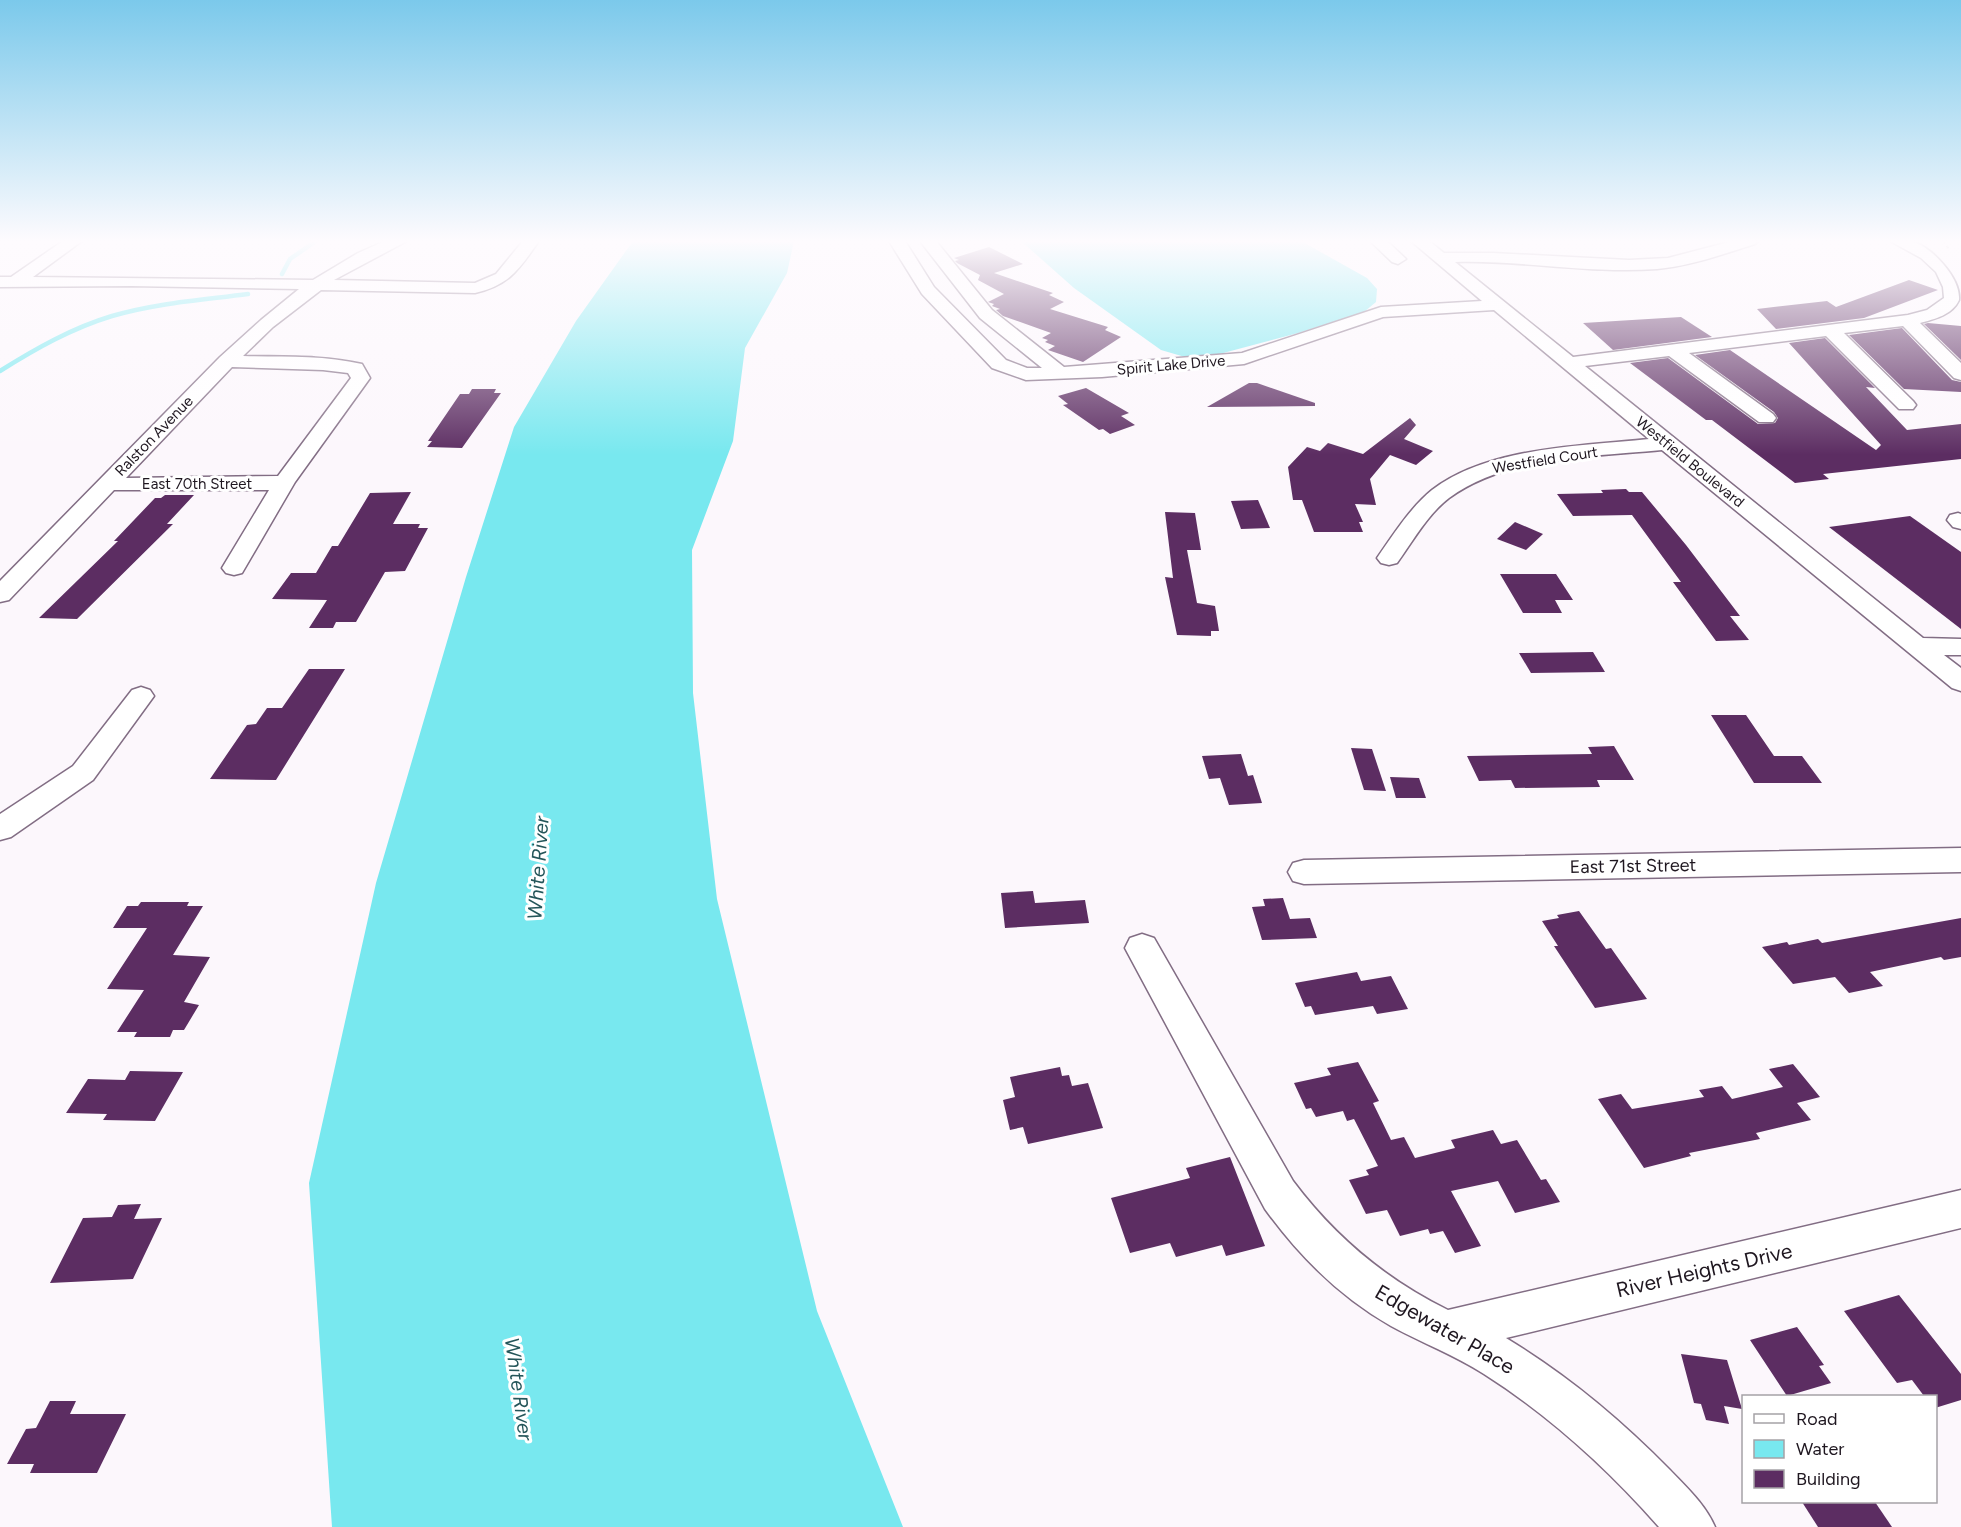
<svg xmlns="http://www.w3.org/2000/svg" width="1961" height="1527" viewBox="0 0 1961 1527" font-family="Figtree,sans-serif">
<rect width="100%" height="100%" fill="#fcf7fc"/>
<!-- water -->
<g fill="#78e8ef">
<path d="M633 241H794L787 273 745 348 733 441 692 550 693 693 717 899 817 1311 903 1527H332L309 1183 376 883 466 577 514 427 576 321Z"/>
<path d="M1021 241H1301L1367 278 1377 289 1376 302 1364 312 1298 333 1212 356 1185 357 1161 350 1074 288Z"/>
</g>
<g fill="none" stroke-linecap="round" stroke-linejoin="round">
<!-- stream -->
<g stroke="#78e8ef" stroke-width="4.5">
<path d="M282 274 290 259 316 241"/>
<path d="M0 371C35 349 72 328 112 316 156 303 202 300 248 294"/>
</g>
</g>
<!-- building -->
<g fill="#5c2d62">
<path d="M989 247 1023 264 994 273 1053 293 1049 295 1064 302 1050 309 1108 327 1105 330 1121 337 1083 362 1048 350 1055 346 1045 342 1048 340 1042 338 1051 333 1003 316 996 310 1000 309 992 306 994 304 988 302 1004 294 978 280 980 275 957 263 955 261 959 260 954 258Z"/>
<path d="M1909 280 1938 290 1864 318 1776 329 1757 309 1827 301 1836 307Z"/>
<path d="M1681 317 1712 337 1613 350 1583 323Z"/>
<path d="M1928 323 1961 326V360L1924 324Z"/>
<path d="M1902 328 1952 380 1961 382V392L1904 389 1849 335Z"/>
<path d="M1825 338 1875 388 1866 387 1907 430 1961 424V459L1823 474 1829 479 1795 483 1712 420H1706L1630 363 1668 358 1758 424 1775 423 1778 418 1774 412 1695 355 1730 350 1876 450 1881 445 1789 343Z"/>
<path d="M1249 383H1257L1315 403V406L1207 407Z"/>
<path d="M1086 388 1129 413 1121 416 1135 425 1110 434 1103 429 1099 430 1063 405 1068 404 1058 396Z"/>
<path d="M472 389H496L494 393H501L462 448 427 447 432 441H428L460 394H469Z"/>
<path d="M1410 418 1416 425 1404 439 1433 451 1416 465 1390 455 1370 479 1376 505 1355 504 1363 522H1359L1363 532H1314L1302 500H1293L1288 467 1307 447 1320 451 1328 443 1363 454Z"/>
<path d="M1626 489 1629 492H1642L1686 545 1740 616H1730L1749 640 1716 641 1673 582H1681L1632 515 1573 516 1557 494 1603 493 1601 490Z"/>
<path d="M411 492 393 524H420L418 528H428L405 571 385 572 356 622H336L333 628H309L327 600 272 599 291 573H316L332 546H338L370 493Z"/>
<path d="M165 495H194L167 524H173L77 619 39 618 118 541H114L155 498H161Z"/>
<path d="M1258 500 1270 528 1241 529 1231 501Z"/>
<path d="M1165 512 1195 513 1201 550H1187L1197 603 1215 606 1219 631H1211V636L1177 635 1165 577 1173 578Z"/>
<path d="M1910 516 1961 552V629L1829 527Z"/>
<path d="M1515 522 1543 534 1526 550 1497 539Z"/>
<path d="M1500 574H1556L1573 600H1555L1562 613H1523Z"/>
<path d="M1593 652 1605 672 1531 673 1519 653Z"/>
<path d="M309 669H345L276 780 210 779 247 725 256 724 267 708H282Z"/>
<path d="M1711 715H1746L1774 756H1802L1822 783H1754Z"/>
<path d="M1614 746 1634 780H1597L1600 787 1515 788 1511 780 1479 781 1467 756 1592 754 1588 747Z"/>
<path d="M1351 748 1372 749 1386 791 1364 790Z"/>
<path d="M1241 754 1248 776 1253 775 1262 803 1229 805 1220 778 1209 779 1202 756Z"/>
<path d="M1390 777 1419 778 1426 798H1396Z"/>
<path d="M1033 891 1035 903 1085 900 1089 923 1005 928 1001 893Z"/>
<path d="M1283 898 1290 919 1310 918 1317 938 1262 940 1252 907 1265 906 1263 899Z"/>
<path d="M141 902H189L187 906H203L173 955 210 957 184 1002 199 1005 184 1030H173L170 1037H134L137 1032H117L144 990 107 989 147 928H113L127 906H138Z"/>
<path d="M1579 911 1606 949 1611 948 1647 999 1595 1008 1554 946H1558L1542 921 1559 918 1557 915Z"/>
<path d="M1961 918V957L1944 960 1941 957 1870 972 1883 986 1849 993 1835 977 1793 984 1762 947 1787 942 1789 945 1818 939 1822 943Z"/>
<path d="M1357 972 1361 981 1391 976 1408 1009 1377 1014 1373 1006 1315 1015 1311 1006 1305 1007 1295 983Z"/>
<path d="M1358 1062 1379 1101 1373 1103 1391 1140 1404 1137 1415 1158 1455 1148 1451 1140 1493 1130 1501 1144 1517 1140 1541 1180 1546 1179 1560 1202 1515 1213 1498 1181 1451 1191 1481 1246 1455 1253 1443 1231 1430 1234 1428 1229 1400 1236 1387 1210 1366 1214 1349 1180 1369 1175 1366 1170 1378 1166 1354 1119 1347 1121 1343 1111 1316 1117 1311 1108 1306 1109 1294 1083 1331 1075 1327 1068Z"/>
<path d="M1793 1064 1820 1097 1797 1103 1811 1120 1756 1133 1760 1139 1689 1153 1691 1156 1644 1168 1598 1099 1621 1094 1632 1109 1704 1097 1699 1090 1722 1086 1732 1099 1783 1087 1769 1069Z"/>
<path d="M1060 1067 1062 1076 1069 1075 1072 1086 1088 1083 1103 1128 1028 1144 1023 1127 1010 1130 1003 1100 1015 1097 1010 1077Z"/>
<path d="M130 1071 183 1072 155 1121 103 1120 107 1114 66 1113 88 1079 125 1080Z"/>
<path d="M1230 1157 1265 1246 1226 1256 1222 1245 1176 1257 1170 1243 1130 1253 1111 1198 1190 1178 1186 1168Z"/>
<path d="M141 1204 134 1219 162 1218 133 1279 50 1283 83 1218 112 1217 118 1205Z"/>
<path d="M1899 1295 1961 1374V1400L1935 1408V1396H1924L1912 1380 1897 1383 1844 1311Z"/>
<path d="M1797 1327 1824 1365 1819 1366 1831 1383 1787 1396 1750 1340Z"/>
<path d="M1681 1354 1727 1360 1742 1409 1724 1406 1729 1424 1706 1420 1701 1404 1694 1403Z"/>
<path d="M50 1401H76L70 1414H126L97 1473H30L34 1464H7L26 1429 36 1428Z"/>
<path d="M1802 1502H1875L1892 1527H1818Z"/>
</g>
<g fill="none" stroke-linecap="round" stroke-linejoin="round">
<defs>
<g id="minor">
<path d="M63 241H82L33 277 313 280 358 253 385 241H407L334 280 475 283 496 274 523 241H539C519 269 510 285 475 293L321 290 273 327 243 356C282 357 324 355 362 364L370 378 295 482 242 573 234 575 226 573 222 568 269 490H114L9 600 0 602V581L220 357 261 320 299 289 131 286 0 287V277H11ZM232 367 323 370 348 373 351 378 278 476 126 478Z"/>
<path d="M889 241H905L934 287 1006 360 1027 368H1042L980 318 920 241H936L992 310 1064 367 1242 353 1381 307 1482 301 1411 241H1429L1444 253H1493L1629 260 1668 258 1733 241H1758L1755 244C1723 254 1691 266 1657 269 1590 274 1522 260 1455 262L1573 357 1908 315 1927 310 1944 298 1943 287 1936 272 1921 258 1890 241C1898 241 1907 240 1914 242 1932 248 1961 278 1959 300 1952 315 1935 319 1920 323L1961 363V380L1954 378 1903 326 1844 333 1913 401 1916 405 1913 409H1899L1826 336 1689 353 1773 414 1776 418 1773 422H1759L1669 356 1585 366 1923 638 1961 639V655H1944L1961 668V691L1952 688 1662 450C1593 457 1508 455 1449 498 1427 515 1413 541 1397 563L1389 565 1381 563 1377 558C1393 535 1410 508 1432 490 1488 447 1581 446 1649 439L1494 310 1383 317 1244 364 1102 377 1026 380 992 368 922 294Z"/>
<path d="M1370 241H1387L1406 259 1398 264 1392 262Z"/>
<path d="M1958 513 1961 514V529L1953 527 1947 520 1950 515Z"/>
<path d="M141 687 150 690 154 696 93 780 11 837 0 840V814L73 766 132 690Z"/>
<path d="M1961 848V872L1304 884 1293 881 1288 872 1293 863 1304 860Z"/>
<path d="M1142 934 1154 938 1293 1181C1335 1237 1385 1279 1448 1310L1961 1190V1228L1506 1338C1566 1374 1621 1420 1670 1470 1687 1488 1705 1504 1715 1527H1659C1608 1469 1550 1416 1484 1374 1455 1355 1422 1343 1391 1326 1340 1297 1299 1256 1265 1209L1125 948 1130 938Z"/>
</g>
</defs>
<!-- minor casing -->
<use href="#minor" stroke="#826d84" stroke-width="3"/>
<!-- path -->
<path stroke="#969096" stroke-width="2" stroke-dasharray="3 3" stroke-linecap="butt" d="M1943 241 1949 249"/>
<!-- minor -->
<use href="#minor" fill="#fff" fill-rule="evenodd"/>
</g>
<!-- sky -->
<linearGradient id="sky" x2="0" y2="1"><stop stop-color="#7bc9eb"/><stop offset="0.53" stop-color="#fefbfe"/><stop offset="1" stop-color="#fefbfe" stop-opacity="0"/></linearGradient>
<rect width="1961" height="455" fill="url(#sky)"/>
<g text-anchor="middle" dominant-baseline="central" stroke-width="6" stroke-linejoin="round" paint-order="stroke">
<!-- far-street labels -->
<g font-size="15" fill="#1f1720" stroke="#fff">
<text transform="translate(1171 365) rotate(-5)">Spirit Lake Drive</text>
<text transform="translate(154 436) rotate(-46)">Ralston Avenue</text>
<text transform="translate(1545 460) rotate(-9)">Westfield Court</text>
<text transform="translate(1690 462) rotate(39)">Westfield Boulevard</text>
<text x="197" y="484">East 70th Street</text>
</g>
<!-- street labels -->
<g font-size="18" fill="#1f1720" stroke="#fff">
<text transform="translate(1633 866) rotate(-1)">East 71st Street</text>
</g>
<!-- water labels -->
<g font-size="20" font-style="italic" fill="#25565a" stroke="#fff">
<text transform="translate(538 868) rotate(-86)">White River</text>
<text transform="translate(519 1389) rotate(82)">White River</text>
</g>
<!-- near-street labels -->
<g font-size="21" fill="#1f1720" stroke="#fff">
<text transform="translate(1704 1270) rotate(-13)">River Heights Drive</text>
<text transform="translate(1445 1329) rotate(30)">Edgewater Place</text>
</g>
</g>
<!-- legend -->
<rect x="1742" y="1395" width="195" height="108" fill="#ffffff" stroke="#a5a2a6" stroke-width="1.5"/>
<rect x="1754" y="1414" width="30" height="9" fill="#ffffff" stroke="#a5a2a6" stroke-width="1.5"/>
<text x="1796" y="1425" font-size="18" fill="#1f1720">Road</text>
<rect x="1754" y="1440" width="30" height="18" fill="#78e8ef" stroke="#a5a2a6" stroke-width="1.5"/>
<text x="1796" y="1455" font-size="18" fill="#1f1720">Water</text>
<rect x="1754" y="1470" width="30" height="18" fill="#5c2d62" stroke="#a5a2a6" stroke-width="1.5"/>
<text x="1796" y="1485" font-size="18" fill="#1f1720">Building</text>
</svg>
